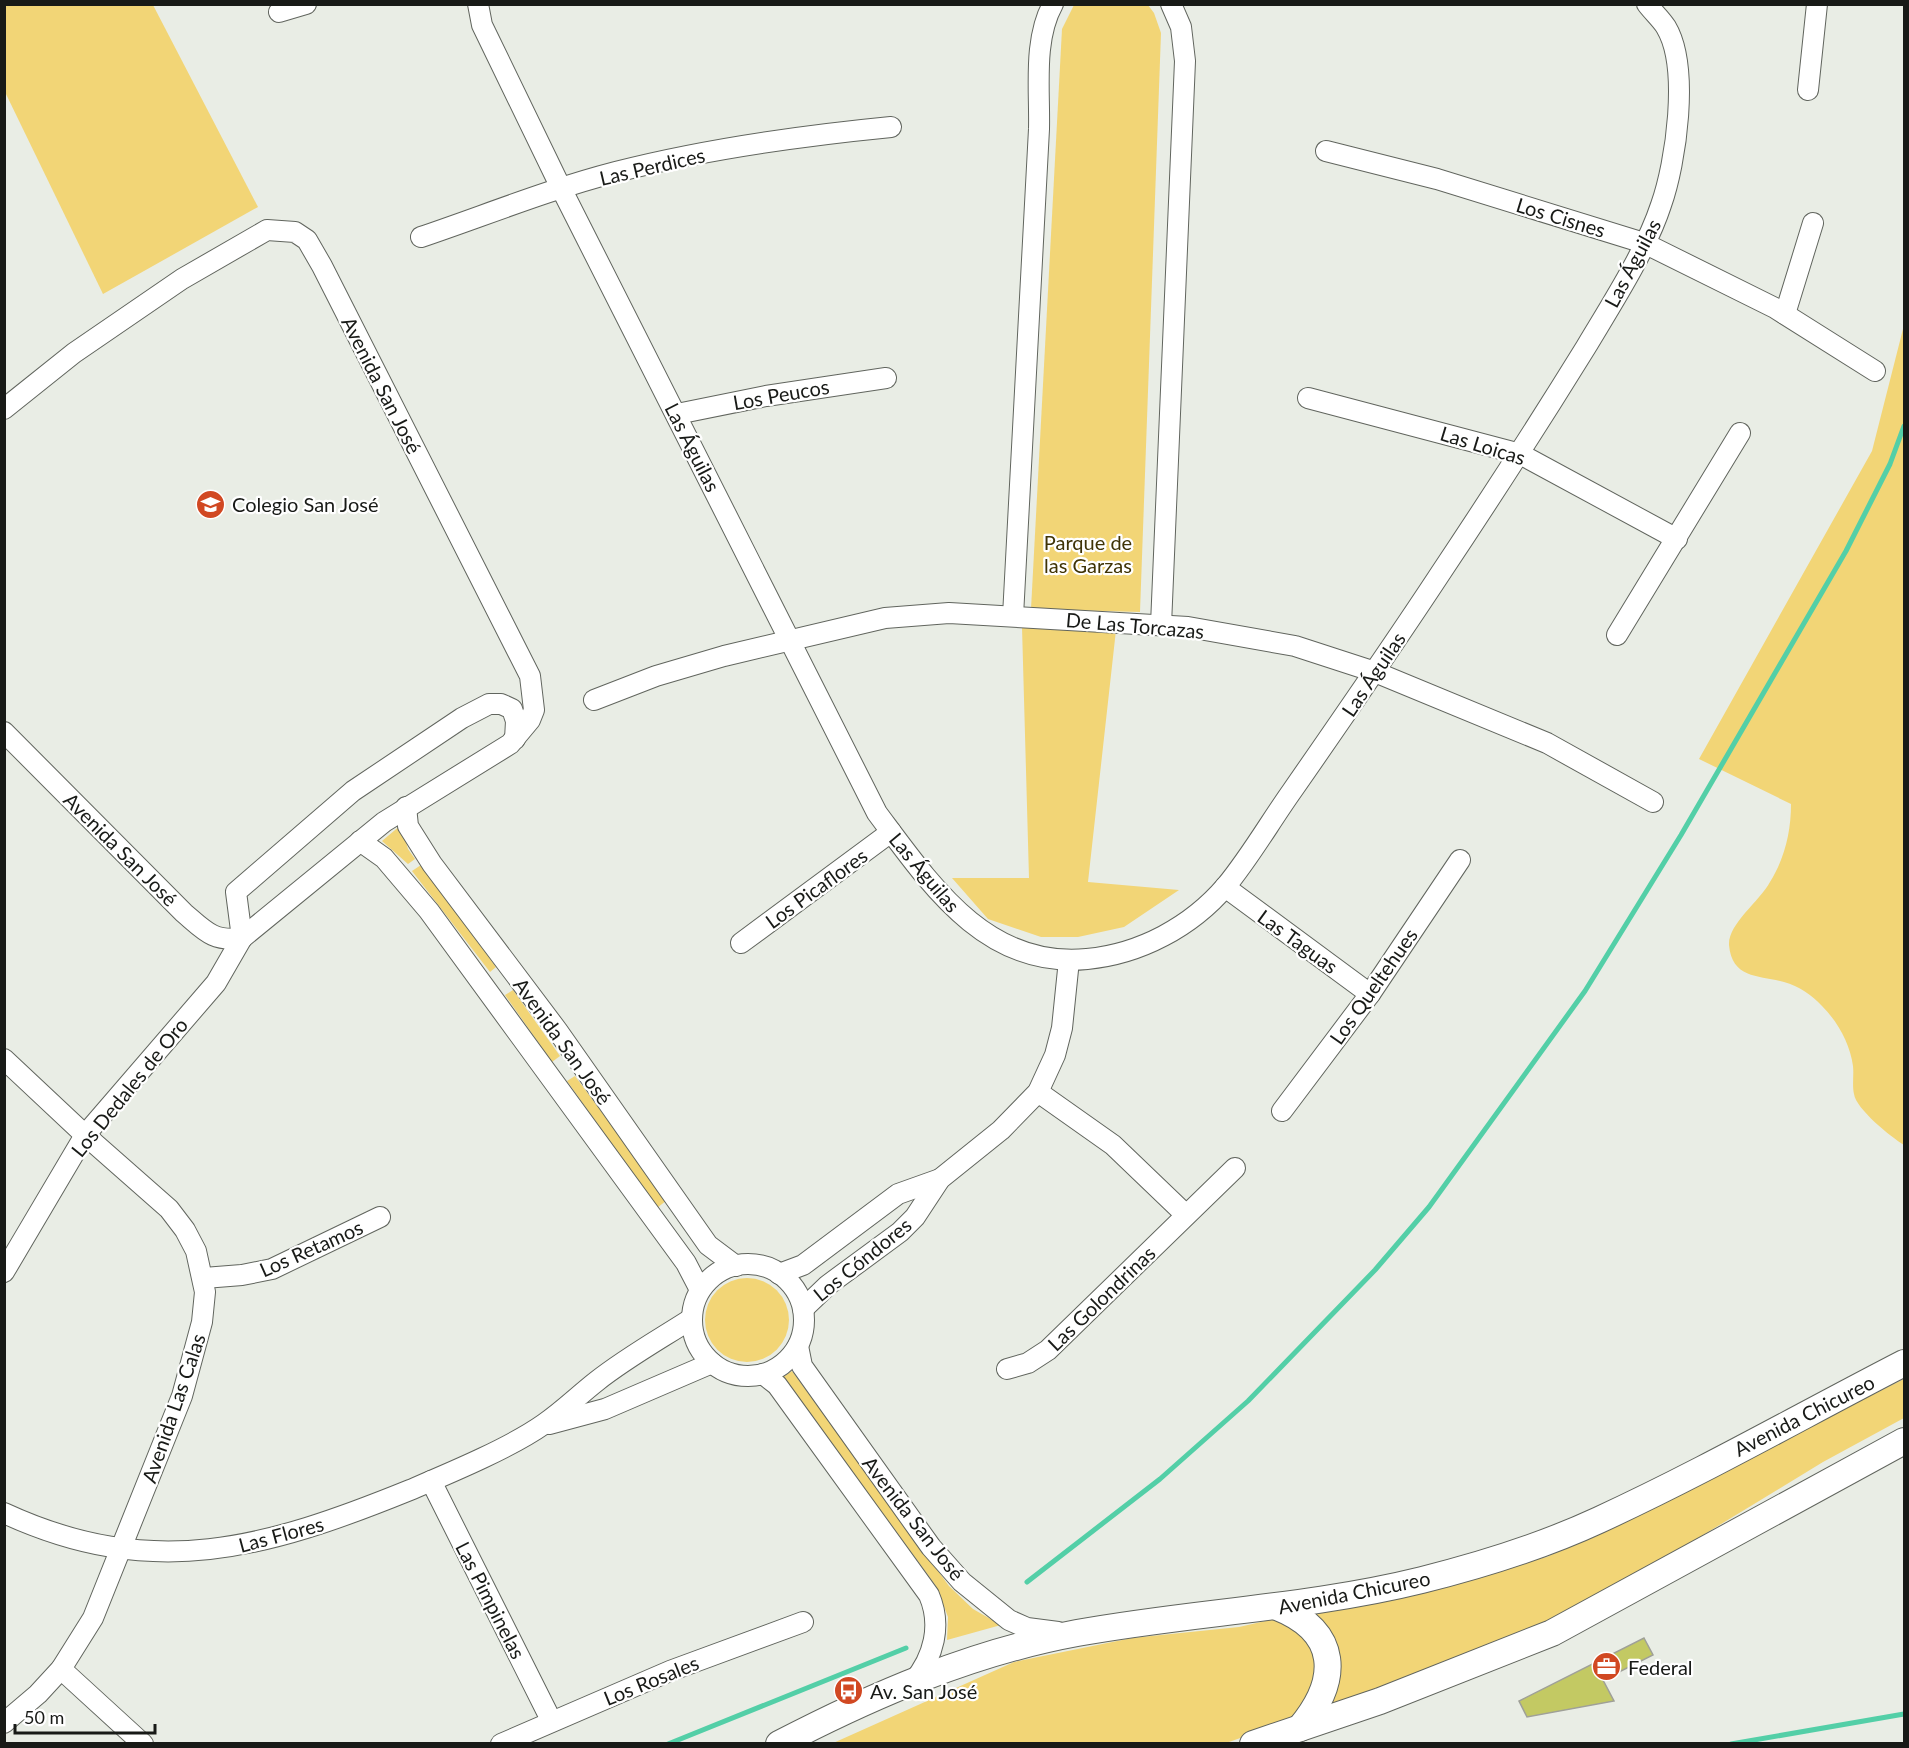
<svg xmlns="http://www.w3.org/2000/svg" width="1909" height="1748" viewBox="0 0 1909 1748" font-family="Lato,sans-serif">
<rect width="100%" height="100%" fill="#e9ede5"/>
<!-- green -->
<g fill="#f2d576">
<path d="M5 4 153 5 258 207 103 294 5 92Z"/>
<path d="M1074 5H1148L1154 13 1161 33 1140 612 1031 609 1062 29Z"/>
<path d="M1904 325V1145C1891 1137 1856 1109 1854 1094 1852 1085 1854 1075 1853 1066 1850 1044 1838 1022 1822 1006 1812 995 1799 986 1784 982 1761 975 1732 980 1729 945 1728 924 1759 902 1770 882 1785 858 1791 831 1791 804L1699 759 1872 451Z"/>
<path d="M1022 627 1116 630 1088 882 1179 890 1124 927 1078 937H1041L988 919 952 878H1029Z"/>
<path d="M401 825 408 849 415 859 408 864 382 841Z"/>
<path d="M421 865 496 967 490 972 412 871Z"/>
<path d="M513 990 560 1056 552 1062 505 995Z"/>
<path d="M575 1076 667 1200 657 1208 567 1081Z"/>
<circle cx="747" cy="1320" r="42"/>
<path d="M792 1371 949 1586 973 1609 1001 1625 947 1640 948 1617 936 1586 783 1377Z"/>
<path d="M1904 1379V1418L1823 1462 1593 1602 1413 1678 1226 1743 831 1744 1014 1662 1132 1638 1239 1627 1547 1557Z"/>
</g>
<g fill="none" stroke-linecap="round" stroke-linejoin="round">
<!-- stream -->
<g stroke="#53cfa7" stroke-width="5">
<path d="M1027 1582 1160 1479 1248 1401 1375 1270 1429 1207 1585 991 1681 835 1846 551 1890 464 1904 426"/>
<path d="M668 1744 906 1648"/>
<path d="M1731 1744 1904 1714"/>
</g>
</g>
<!-- building -->
<path fill="#c3c963" stroke="#9fa098" stroke-width="1.5" d="M1644 1638 1653 1655 1603 1680 1614 1701 1527 1717 1519 1701Z"/>
<g fill="none" stroke-linecap="round" stroke-linejoin="round">
<defs>
<g id="minor">
<path d="M478 4 482 25 561 188 877 813C930 884 986 969 1087 959 1140 954 1191 927 1226 886 1250 857 1270 822 1292 791 1342 719 1392 647 1440 574 1490 499 1539 423 1586 347 1611 305 1646 251 1661 205 1676 163 1690 67 1666 27 1661 19 1653 12 1647 4"/>
<path d="M279 12 306 4"/>
<path d="M1808 90 1817 4"/>
<path d="M1326 151 1437 179 1644 243 1775 308 1875 371"/>
<path d="M421 237C486 215 550 189 616 172 706 149 799 136 891 127"/>
<path d="M1785 314 1813 223"/>
<path d="M1308 398 1520 454 1677 539"/>
<path d="M4 409 74 353 182 279 267 230 295 232 307 240 322 266 530 676 534 710 530 720 510 744 384 822 242 938C213 942 205 931 184 913L4 732"/>
<path d="M677 414 766 396 886 378"/>
<path d="M1013 616 1039 129C1040 89 1033 40 1053 4"/>
<path d="M1161 625 1185 61 1181 27 1171 4"/>
<path d="M1617 635 1740 433"/>
<path d="M594 700 656 676 724 656 885 618 949 613 1188 627 1295 646 1375 672 1547 743 1653 802"/>
<path d="M406 807 408 826 432 864 557 1030 708 1245 736 1266"/>
<path d="M360 841 384 858 429 911 686 1263 700 1290"/>
<path d="M1225 887 1370 994"/>
<path d="M242 938 236 892 353 791 462 718 489 704H501L512 709 516 721 515 739"/>
<path d="M741 943 891 832"/>
<path d="M4 1059 85 1135 169 1209 185 1230 196 1251 205 1292 202 1322 182 1396 93 1618 61 1669 38 1694 4 1723"/>
<path d="M1038 1092 1113 1145 1186 1215"/>
<path d="M1282 1111 1370 994 1460 860"/>
<circle cx="748" cy="1320" r="56"/>
<path d="M4 1272 85 1135 216 983 242 938"/>
<path d="M779 1274 803 1265 898 1194 940 1179"/>
<path d="M204 1278 242 1275 272 1269 380 1217"/>
<path d="M803 1309 828 1285 900 1232 915 1217 940 1179 1001 1130 1038 1092 1055 1055 1062 1028 1069 960"/>
<path d="M798 1346 802 1366 931 1547 962 1582 1009 1620 1027 1628 1058 1632"/>
<path d="M1007 1369 1028 1363 1048 1350 1235 1168"/>
<path d="M763 1374 777 1385 929 1595C942 1625 934 1657 913 1682"/>
<path d="M549 1424 605 1409 712 1363"/>
<path d="M431 1481 551 1720"/>
<path d="M4 1513C153 1582 267 1548 410 1490 450 1473 510 1448 544 1424 563 1411 579 1395 597 1381 626 1358 660 1339 691 1319"/>
<path d="M61 1669 143 1744"/>
<path d="M501 1744 670 1671 803 1622"/>
</g>
<g id="major">
<path d="M1277 1607C1340 1632 1340 1680 1300 1728"/>
<path d="M779 1744C873 1695 973 1652 1077 1633 1192 1612 1309 1608 1422 1580 1482 1565 1543 1546 1599 1520 1703 1472 1803 1415 1904 1363"/>
<path d="M1253 1744 1380 1701 1552 1633 1904 1441"/>
</g>
</defs>
<!-- minor casing -->
<use href="#minor" stroke="#61655e" stroke-width="22"/>
<!-- major casing -->
<use href="#major" stroke="#61655e" stroke-width="28"/>
<!-- minor -->
<use href="#minor" stroke="#fff" stroke-width="20"/>
<!-- major -->
<use href="#major" stroke="#fff" stroke-width="26"/>
</g>
<!-- icons -->
<defs>
<symbol id="school-disc" viewBox="-11 -11 22 22"><circle r="9.5" fill="#d14822" stroke="#fff"/><path d="M0-5L7-2L0 1L-7-2ZM-4 1L0 2.5L4 1V4Q0 6-4 4Z" fill="#fff"/></symbol>
<symbol id="office-disc" viewBox="-11 -11 22 22"><circle r="9.5" fill="#d14822" stroke="#fff"/><path d="M-6-3h4V-5.5h4V-3h4V5H-6ZM-1-4.5V-3h2v-1.5ZM-6 0V1H6V0Z" fill="#fff"/></symbol>
<symbol id="bus-disc" viewBox="-11 -11 22 22"><circle r="9.5" fill="#d14822" stroke="#fff"/><path d="M-5-6H5V4H4V6H2V4H-2V6H-4V4H-5ZM-3.5-4V0h7V-4ZM-3.5 1.2v1.5H-2V1.2ZM2 1.2v1.5H3.5V1.2Z" fill="#fff"/></symbol>
</defs>
<g fill-rule="evenodd">
<use href="#school-disc" x="194" y="488" width="33" height="33"/>
<use href="#office-disc" x="1590" y="1650" width="33" height="33"/>
<use href="#bus-disc" x="832" y="1674" width="33" height="33"/>
</g>
<g text-anchor="middle" dominant-baseline="central" stroke-width="4.5" stroke-linejoin="round" paint-order="stroke">
<!-- street labels -->
<g font-size="20" fill="#181a17" stroke="#fff">
<text transform="translate(652 166) rotate(-13)">Las Perdices</text>
<text transform="translate(1561 217) rotate(17)">Los Cisnes</text>
<text transform="translate(1632 263) rotate(-62)">Las Águilas</text>
<text transform="translate(382 385) rotate(63)">Avenida San José</text>
<text transform="translate(781 394) rotate(-10)">Los Peucos</text>
<text transform="translate(1483 445) rotate(17)">Las Loicas</text>
<text transform="translate(693 447) rotate(63)">Las Águilas</text>
<text transform="translate(1135 625) rotate(5)">De Las Torcazas</text>
<text transform="translate(1373 674) rotate(-56)">Las Águilas</text>
<text transform="translate(121 849) rotate(45)">Avenida San José</text>
<text transform="translate(925 872) rotate(50)">Las Águilas</text>
<text transform="translate(816 888) rotate(-36)">Los Picaflores</text>
<text transform="translate(1298 941) rotate(36)">Las Taguas</text>
<text transform="translate(1373 986) rotate(-55)">Los Queltehues</text>
<text transform="translate(563 1041) rotate(54)">Avenida San José</text>
<text transform="translate(129 1087) rotate(-51)">Los Dedales de Oro</text>
<text transform="translate(311 1248) rotate(-24)">Los Retamos</text>
<text transform="translate(862 1259) rotate(-39)">Los Cóndores</text>
<text transform="translate(1101 1298) rotate(-44)">Las Golondrinas</text>
<text transform="translate(173 1408) rotate(-71)">Avenida Las Calas</text>
<text transform="translate(1804 1415) rotate(-27)">Avenida Chicureo</text>
<text transform="translate(914 1518) rotate(52)">Avenida San José</text>
<text transform="translate(281 1534) rotate(-15)">Las Flores</text>
<text transform="translate(1354 1592) rotate(-11)">Avenida Chicureo</text>
<text transform="translate(491 1600) rotate(63)">Las Pimpinelas</text>
<text transform="translate(651 1680) rotate(-22)">Los Rosales</text>
</g>
<!-- poi labels -->
<g font-size="20" fill="#181a17" stroke="#fff" text-anchor="start">
<text x="232" y="504">Colegio San José</text>
<text x="1628" y="1667">Federal</text>
<text x="870" y="1691">Av. San José</text>
</g>
<!-- park labels -->
<g font-size="20" fill="#3f3305" stroke="#fff">
<text x="1088" y="542">Parque de<tspan x="1088" dy="23">las Garzas</tspan></text>
</g>
</g>
<!-- border -->
<rect width="1909" height="1748" fill="none" stroke="#181a17" stroke-width="12"/>
<!-- scale -->
<path d="M15 1724v9h140v-9" fill="none" stroke="#181a17" stroke-width="3"/>
<text x="24" y="1724" font-size="18" fill="#181a17" stroke="#ffffff" stroke-width="4.5" paint-order="stroke">50 m</text>
</svg>
